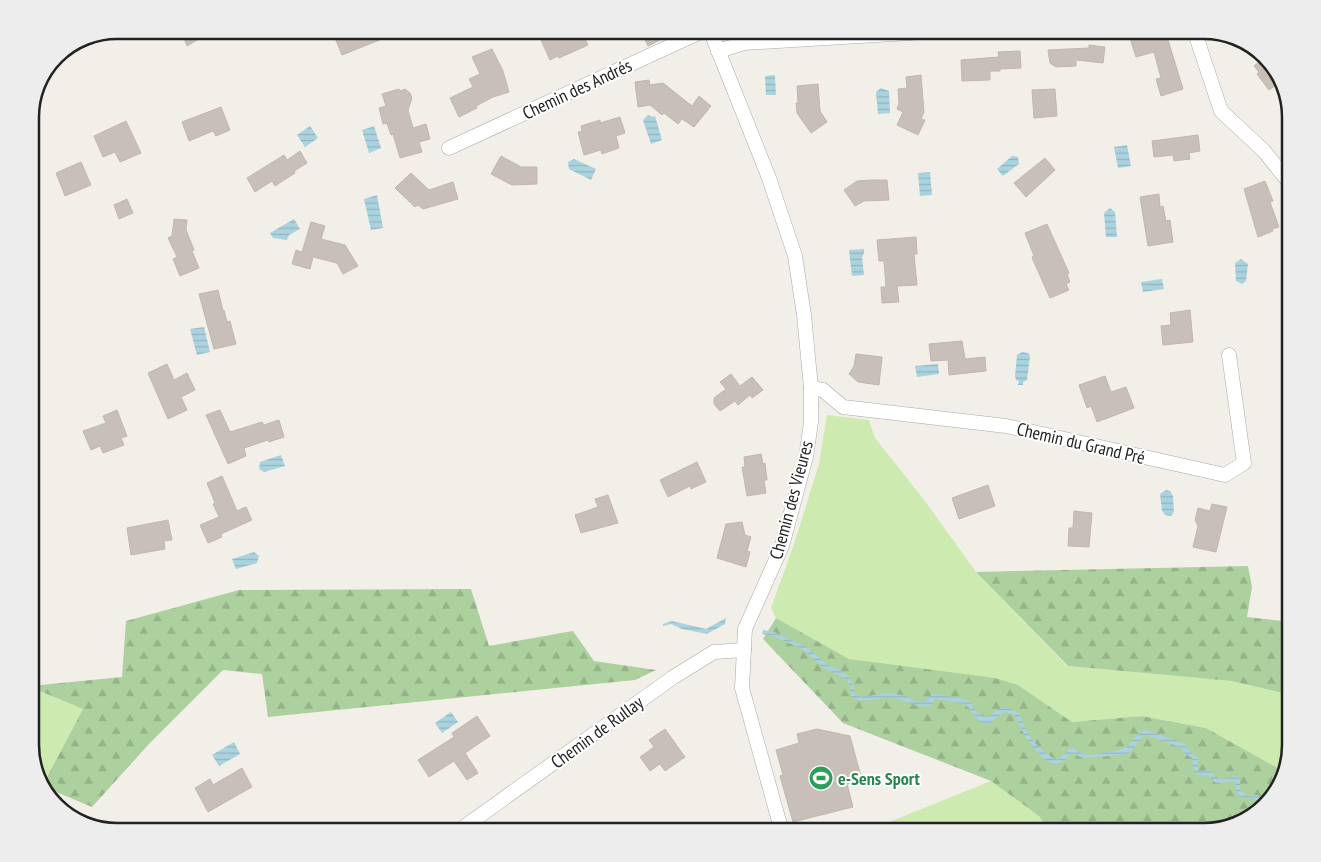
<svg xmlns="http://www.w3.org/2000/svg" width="1321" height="862" viewBox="0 0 1321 862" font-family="'PT Sans Narrow',sans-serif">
<defs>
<pattern id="forest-firs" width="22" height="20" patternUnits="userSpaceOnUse" patternTransform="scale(1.25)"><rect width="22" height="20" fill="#add19e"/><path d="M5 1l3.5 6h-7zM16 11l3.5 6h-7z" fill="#95b388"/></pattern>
<pattern id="water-rules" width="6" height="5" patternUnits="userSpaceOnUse" patternTransform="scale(1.25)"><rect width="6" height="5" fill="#aad3df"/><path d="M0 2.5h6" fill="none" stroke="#92b5bf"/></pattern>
</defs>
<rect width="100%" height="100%" fill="#f2efe9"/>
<!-- grass -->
<g fill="#cdebb0">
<path d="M827 415 869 420 875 438 925 501 976 572 1067 666 1231 681 1291 695V745L1283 771 1206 728 1142 716 1072 722 1018 685 849 659 776 618 771 608 794 544 819 464Z"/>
<path d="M30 687 83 709 42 785 82 818 80 821 69 817 42 789 30 750Z"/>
<path d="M991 781 1039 816 1050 832H864Z"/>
</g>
<!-- forest -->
<g fill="url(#forest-firs)">
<path d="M1248 566 1252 587 1247 617 1291 622V695L1231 681 1068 666 976 572Z"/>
<path d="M471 589 489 646 573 631 594 661 656 670 635 680 268 717 262 674 223 670 149 744 92 807 42 786 83 709 30 687V686L122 677 126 621 239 590Z"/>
<path d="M776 618 849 659 995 678 1018 685 1072 722 1142 716 1206 728 1283 771 1276 793 1247 820 1217 829 1215 827 1193 832H1050L1039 816 991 781 843 723 763 639Z"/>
</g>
<!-- water -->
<g fill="url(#water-rules)">
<path d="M775 75 776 95H766L765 76Z"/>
<path d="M881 88 889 91 890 113 878 114 876 92Z"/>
<path d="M648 115 653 117 655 116 662 140 651 144 643 120Z"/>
<path d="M310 126 318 138 305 147 297 135Z"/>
<path d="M374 126 381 148 369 153 362 130Z"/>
<path d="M1127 145 1131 166 1118 168 1114 147Z"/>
<path d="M1012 156 1018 157 1019 164 1003 176 997 169Z"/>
<path d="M574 159 596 169 591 180 569 169 568 162Z"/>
<path d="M930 172 932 195 920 196 918 173Z"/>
<path d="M377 195 383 228 371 230 364 199Z"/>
<path d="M1110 208 1115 212 1117 237H1106L1104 213Z"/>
<path d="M294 219 300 229 289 235 287 240 273 238 270 233Z"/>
<path d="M864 249V253L862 257 864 275 852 276 849 250Z"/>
<path d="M1241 259 1248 264 1246 281 1242 284 1236 281 1235 263Z"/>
<path d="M1162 279 1164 289 1143 292 1141 282Z"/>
<path d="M204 327 210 352 197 355 190 329Z"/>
<path d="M1022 352 1028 353 1030 356 1027 380 1023 382V385H1018L1019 381 1016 380 1015 376 1017 355Z"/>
<path d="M938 364 939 374 917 377 915 366Z"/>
<path d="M281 455 285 466 264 472 259 469 260 462Z"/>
<path d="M1166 490 1170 491 1173 496 1174 512 1171 516 1165 515 1162 511 1160 494Z"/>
<path d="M254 552 259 556 257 563 236 569 232 559Z"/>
<path d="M726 618 725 624 707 634 682 629 671 624 663 626V624L672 621 706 629Z"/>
<path d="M763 630 774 632 806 647 828 665 842 671 850 678 854 688V693L861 697 888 693 907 696 915 702H925L932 694H936L968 700 978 714 987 718C1000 707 1003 704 1019 713 1025 734 1038 750 1057 760L1072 747 1080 753 1089 755 1120 750 1128 746 1141 731 1146 730 1185 744 1186 748 1197 757 1198 771 1209 770 1215 777 1221 779 1237 776 1240 780V790L1246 795H1258L1269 800 1265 804 1255 799 1242 798 1236 792V781L1216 783 1207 775C1191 777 1195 769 1192 758L1184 753 1182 748 1146 735 1142 737 1130 752 1122 755 1083 758 1072 753C1068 756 1064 762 1060 763 1043 769 1019 729 1016 716 998 704 997 726 984 723 975 721 973 711 967 706 962 702 943 700 935 699L930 706C915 709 904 698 889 698 874 698 865 704 851 697L850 686 848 681 841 676 824 668 802 649 773 636 762 634Z"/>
<path d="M451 712 458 722 442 733 435 723Z"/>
<path d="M234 742 240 754 219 766 212 755Z"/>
</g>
<!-- building -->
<g fill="#c7bfb8" stroke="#c4b6ab">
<path d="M181 30H214L187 46Z"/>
<path d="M341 30H402V31L342 55 333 33Z"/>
<path d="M563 30 567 34 577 30H581L588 45 559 58 558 56 550 60 541 40Z"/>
<path d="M640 30H680L648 46Z"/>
<path d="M1143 30H1165L1183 89 1161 96 1156 79 1161 78 1154 52 1136 57 1130 38 1144 34Z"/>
<path d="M1089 45 1105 47 1103 63 1076 60V66L1056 67 1050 63 1048 50 1089 48Z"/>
<path d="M492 49 503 71 509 92 493 97 476 106 477 108 459 117 450 98 473 87 469 79 480 74 472 57Z"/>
<path d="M1020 51 1021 68 1000 69V71H990V80L962 81 961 60 999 57 998 52Z"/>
<path d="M1264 58 1279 74 1282 81 1269 90 1257 74 1259 72 1254 66Z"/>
<path d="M921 75 924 112 921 119 925 120 918 135 897 125 903 112 897 109 899 103 898 89 907 88 906 77Z"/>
<path d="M649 80 650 85 663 83 692 106 699 96 711 106 694 127 682 119 678 124 664 113 662 115 650 105 638 107 635 82Z"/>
<path d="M818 84 820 111 827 122 811 133 797 113 796 103H798L797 86Z"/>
<path d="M399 89 400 91 405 89 410 93 412 98 408 110 413 128 426 124 430 139 419 142 422 152 400 158 393 134 391 135 387 123 383 124 379 108 386 106 382 94Z"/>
<path d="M1055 89 1057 116 1034 118 1032 90Z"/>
<path d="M221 107 230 130 216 136 213 131 189 141 182 122Z"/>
<path d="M620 117 625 133 616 136 619 148 602 154 601 150 584 155 578 132 582 131 581 126 600 120V123Z"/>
<path d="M126 121 141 153 120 162 115 152 103 157 94 136Z"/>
<path d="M1198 135 1200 151 1189 153 1190 159 1174 161 1173 155 1154 157 1152 141Z"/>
<path d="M300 151 307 163 294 171 295 173 275 186 272 181 255 192 247 178 284 155 287 160Z"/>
<path d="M501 156 521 167H537V184L512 185 491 174Z"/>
<path d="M1045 158 1055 170 1026 197 1014 183Z"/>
<path d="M81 162 91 185 65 196 56 173Z"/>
<path d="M411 173 429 190 453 182 458 199 423 209 418 205 415 207 395 188Z"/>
<path d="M871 180H887L889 200 864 201 855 206 844 190 857 181Z"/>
<path d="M1265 181 1273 201 1270 202 1279 227 1272 229 1273 231 1258 237 1244 189Z"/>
<path d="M1159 194 1160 207 1163 206 1166 221 1170 220 1173 242 1148 246 1140 197Z"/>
<path d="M127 199 133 213 119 219 114 205Z"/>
<path d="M174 219 187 220 186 230 194 250 192 251 199 268 180 276 173 259 177 257 168 238 172 236Z"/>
<path d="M311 222 325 226 321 239 345 245 358 266 343 274 337 263 313 257 310 269 292 264 296 250 302 252Z"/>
<path d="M1047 224 1069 273 1067 274 1070 282 1066 284 1069 290 1050 298 1033 260 1032 257 1034 256 1025 233Z"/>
<path d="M916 237 917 254H914L917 285 897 286 899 302 882 303 881 287H886L884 261H879L877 240Z"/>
<path d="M218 290 223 311 224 310 227 322 230 321 236 344 214 349 199 294Z"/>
<path d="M1190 310 1193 342 1163 345 1161 326 1171 325 1170 313Z"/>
<path d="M962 341 965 359 985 357 986 371 949 375 948 360 931 361 929 344Z"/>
<path d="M856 354 882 357 879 385 858 382 849 374 854 366Z"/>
<path d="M167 364 174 380 187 373 195 390 181 397 187 410 168 419 148 373Z"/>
<path d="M731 374 740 386 752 377 763 390 752 398 750 395 738 405 735 401 720 411 714 404V398L726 389 720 382Z"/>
<path d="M1105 376 1111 392 1126 387 1134 408 1097 422 1091 406 1087 408 1079 385Z"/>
<path d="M117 410 127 436 121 438 124 445 103 453 100 446 91 450 83 431 106 423 103 416Z"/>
<path d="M220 410 230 432 262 422 264 425 279 420 284 437 269 442 268 440 244 448 246 456 228 464 206 415Z"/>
<path d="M761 454 763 464 765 463 767 480H764L766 493 747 496 742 467H745L744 457Z"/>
<path d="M697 462 706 482 691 489 690 486 668 497 660 480Z"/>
<path d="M222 476 237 511 246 507 252 520 221 534 222 537 208 543 200 525 219 517 213 504 215 503 207 483Z"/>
<path d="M988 485 995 506 959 519 952 498Z"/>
<path d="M608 495 618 523 581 533 575 515 598 507 595 499Z"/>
<path d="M1212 504 1227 507 1216 552 1193 547 1198 526 1195 520 1198 508 1210 511Z"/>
<path d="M1074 511 1092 513 1089 547 1068 546 1069 528H1073Z"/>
<path d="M168 520 172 540 164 541 165 549 131 555 127 528Z"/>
<path d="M742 522 745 535 751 537 747 551 750 552 746 567 717 558 726 524Z"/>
<path d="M477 716 490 736 465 753 478 773 467 780 454 761 429 777 418 760 454 737 452 733Z"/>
<path d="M665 729 685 757 665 771 660 764 650 771 640 757 654 747 649 740Z"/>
<path d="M817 729 850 736 862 780 847 784 853 807 793 822 780 776 783 775 776 750 799 743 797 734Z"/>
<path d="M242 768 252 787 208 812 195 788 210 779 213 785Z"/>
</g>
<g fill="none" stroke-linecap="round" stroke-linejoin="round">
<defs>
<g id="minor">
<path d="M710 30 769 178 795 256 804 315 811 388V422L806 457 782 546 745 629 742 688 782 832"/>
<path d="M1194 30 1221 111 1264 151 1291 185"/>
<path d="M718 51 744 43 958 30"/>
<path d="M449 148 705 30"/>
<path d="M811 388 823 390 843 407 1006 426 1225 475 1244 463 1229 355"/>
<path d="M457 832 672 678 714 652 744 650"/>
</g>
</defs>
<!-- minor casing -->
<use href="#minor" stroke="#a9a9a9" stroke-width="15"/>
<!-- minor -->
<use href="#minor" stroke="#fff" stroke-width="14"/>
</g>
<!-- icons -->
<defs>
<symbol id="stadium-disc" viewBox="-11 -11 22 22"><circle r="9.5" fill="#2e9e5b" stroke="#fff"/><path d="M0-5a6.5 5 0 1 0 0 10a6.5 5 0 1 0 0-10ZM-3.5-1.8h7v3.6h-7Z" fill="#fff"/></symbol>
</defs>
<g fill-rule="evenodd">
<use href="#stadium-disc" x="807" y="764" width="28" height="28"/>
</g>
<g text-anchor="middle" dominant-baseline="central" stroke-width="4" stroke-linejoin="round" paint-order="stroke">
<!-- street labels -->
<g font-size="18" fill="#222" stroke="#fff">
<text transform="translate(577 89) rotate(-25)">Chemin des Andrés</text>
<text transform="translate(1081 443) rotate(13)">Chemin du Grand Pré</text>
<text transform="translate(791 500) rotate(-75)">Chemin des Vieures</text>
<text transform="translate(597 732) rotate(-36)">Chemin de Rullay</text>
</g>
<!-- leisure labels -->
<g font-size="18" font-weight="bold" fill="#27864d" stroke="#fff" text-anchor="start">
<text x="838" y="778">e-Sens Sport</text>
</g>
</g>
<!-- crop -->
<path d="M0 0H1321V862H0ZM117 39H1204A78 78 0 0 1 1282 117V745A78 78 0 0 1 1204 823H117A78 78 0 0 1 39 745V117A78 78 0 0 1 117 39Z" fill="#ededed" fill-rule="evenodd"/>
<path fill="none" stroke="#222" stroke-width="2.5" d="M117 39H1204A78 78 0 0 1 1282 117V745A78 78 0 0 1 1204 823H117A78 78 0 0 1 39 745V117A78 78 0 0 1 117 39Z"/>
</svg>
